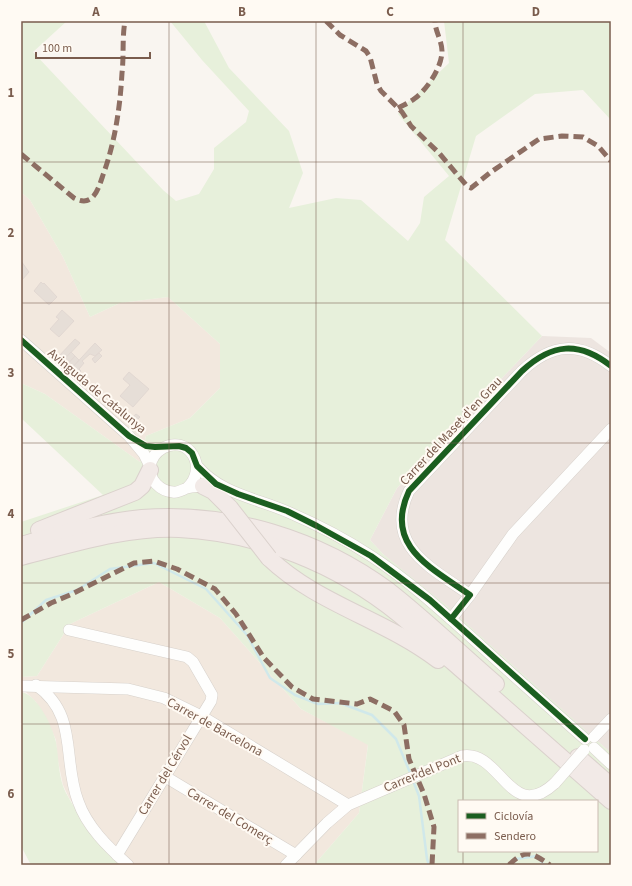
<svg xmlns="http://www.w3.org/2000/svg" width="632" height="886" viewBox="0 0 632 886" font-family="'Source Sans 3',sans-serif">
<rect width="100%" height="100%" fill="#f9f5f0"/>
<!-- residential -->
<g fill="#f2e8de">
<path d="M21 192 30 200 63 257 90 317 120 303 168 297 220 344V388L190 418 146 436 140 462 45 394 21 383Z"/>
<path d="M159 582 220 618 301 709 368 744 359 813 314 865H120L112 858 69 798 63 785 57 756 56 740 52 731 36 702 26 692H21V677L37 676 70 624Z"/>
</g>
<!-- industrial -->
<path fill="#ede5e0" d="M542 336 591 338 611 353V753L383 554 370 540 397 488Z"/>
<!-- green -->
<g fill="#e7f0db" fill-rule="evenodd">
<path d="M21 21H67L33 52 163 190 176 201 199 194 214 169V148L246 122 249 111 202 60 170 21H204L229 68 289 131 303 173 289 208 336 198 361 200 408 241 420 223 424 197 449 176 398 114 406 104 449 63 444 21H611V120L583 90 535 94 476 136 445 240 542 336 397 488 370 540 383 554 447 606 611 753V865H314L359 813 368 745 301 709 220 618 159 582 70 624 37 676 21 677V522L103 495 21 418V383L45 394 140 462 146 436 190 418 220 388V344L168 297 120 303 90 317 63 257 30 200 21 192ZM459 801H597V851H459Z"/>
<path d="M21 692C37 694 53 727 56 742 59 759 58 777 66 793 78 816 97 837 112 858L120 865H31L21 846Z"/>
</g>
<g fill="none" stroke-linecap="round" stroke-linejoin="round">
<!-- stream -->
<g stroke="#d0e8ea" stroke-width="2.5">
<path d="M21 623 46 600 77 590 110 569 154 563 206 589 247 635 270 678 295 695 318 704 340 703 372 715 396 739 411 775"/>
<path d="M413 781 419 796 427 859 429 865"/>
<path d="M512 865 516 859 537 856 544 865"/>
</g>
</g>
<!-- building -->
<g fill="#e6ded7" stroke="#e2d8d2">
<path d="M21 261 29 272 22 280 21 279Z"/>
<path d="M41 282 43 284 44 283 57 297 49 305 34 291Z"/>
<path d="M62 310 74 321 59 337 50 329 59 319 56 317Z"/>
<path d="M75 339 80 343 62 362 57 358Z"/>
<path d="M95 343 102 350 95 356 90 354 82 361 84 363 79 369 81 371 77 376 70 370Z"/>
<path d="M71 352 75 356 66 366 62 362Z"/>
<path d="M99 353 102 356 95 363 92 359Z"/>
<path d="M75 356 79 360 70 370 66 366Z"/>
<path d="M129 372 149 389 133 407 120 396 130 385 123 379Z"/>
<path d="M136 414 140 417 132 425 128 421Z"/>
</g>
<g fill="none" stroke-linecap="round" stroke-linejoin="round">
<defs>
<g id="minor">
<path d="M21 340 129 436 144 454 150 466"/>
<path d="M197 466C221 494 256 498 288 512 316 524 345 539 371 556 411 582 445 614 481 646 515 677 550 708 585 739"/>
<path d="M187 488C209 468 189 434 163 448 156 452 151 459 150 467 149 480 160 491 173 492 178 493 182 490 187 488 194 486 202 486 209 486"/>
<path d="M470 595 513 534 611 429"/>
<path d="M451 619 470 595C432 568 383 546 409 491L522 371C552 343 579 341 611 366"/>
<path d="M69 630 187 657 193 662 212 695 211 701 117 855"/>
<path d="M36 685C79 715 62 759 78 801 87 827 108 847 128 865"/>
<path d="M21 686 128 689 164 698 201 716 348 805"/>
<path d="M594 737 611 719"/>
<path d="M594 748 611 764"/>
<path d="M164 776 296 855"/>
<path d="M286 865 327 823 348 805 462 756C501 749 510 825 555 783"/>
</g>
<g id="highway">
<path d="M203 486 213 491 230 508"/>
<path d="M39 530 135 492 142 486 150 470"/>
<path d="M21 545C61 534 100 522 142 518 229 511 319 539 389 591 426 620 460 653 496 684"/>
<path d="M21 557C73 544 125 527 179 529 260 533 337 564 400 615 418 630 435 647 454 663 506 709 559 755 611 801"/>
<path d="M269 558C317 604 384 619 438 660"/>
<path d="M578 757 611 786"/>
</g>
</defs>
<!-- minor casing -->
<use href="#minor" stroke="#d7d1cb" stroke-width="12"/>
<!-- highway casing -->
<use href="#highway" stroke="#dad1cc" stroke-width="18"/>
<!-- minor -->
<use href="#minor" stroke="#fefefd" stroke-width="11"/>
<!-- highway -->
<use href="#highway" stroke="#f2eae7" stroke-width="16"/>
<defs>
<path id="minor-bridge" d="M555 783 584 750"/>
<path id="highway-bridge" d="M230 508 269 558"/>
</defs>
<!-- minor-bridge casing -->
<use href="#minor-bridge" stroke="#d7d1cb" stroke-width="12" stroke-linecap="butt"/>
<!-- highway-bridge casing -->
<use href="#highway-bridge" stroke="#dad1cc" stroke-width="18" stroke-linecap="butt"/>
<!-- minor-bridge -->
<use href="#minor-bridge" stroke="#fefefd" stroke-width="11"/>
<!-- highway-bridge -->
<use href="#highway-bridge" stroke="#f2eae7" stroke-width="16"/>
<!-- quiet -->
<g stroke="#8d6e63" stroke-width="5" stroke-dasharray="10 5" stroke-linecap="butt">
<path d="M326 21 340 35 366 51 370 57 377 84 381 91 402 112 411 126 439 153 467 186 471 188 491 172 539 139 562 136 583 137 598 146 611 161"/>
<path d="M398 108C403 105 409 103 414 99 427 90 442 67 442 51 442 41 435 31 435 21"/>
<path d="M21 154 74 198C93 208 98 190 103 175 115 142 120 108 122 73 124 55 122 38 125 21"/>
<path d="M21 620 51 603 70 595 134 563 154 561 177 569 215 589 236 614 264 658 292 687 313 699 357 704 370 699 394 711 404 725 409 759 424 794 434 827 432 865"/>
<path d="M509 865C526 848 532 853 550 865"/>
</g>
<defs>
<g id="cycleway">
<path d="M21 340 129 436 146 446 155 447 179 446 186 448 192 453 197 466 216 484 238 494 287 511 317 526 371 556 430 600 585 739"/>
<path d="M451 619 470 595C432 568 383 546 409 491L522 371C552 343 579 341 611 366"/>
</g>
</defs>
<!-- cycleway casing -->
<use href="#cycleway" stroke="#fffaf3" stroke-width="8"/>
<!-- cycleway -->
<use href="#cycleway" stroke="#1b5e20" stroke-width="6"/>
</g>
<!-- grid -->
<path fill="none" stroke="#7a5c4d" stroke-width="1" stroke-opacity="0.55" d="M169 21V865M316 21V865M463 21V801M21 162H611M21 303H611M21 443H611M21 583H611M21 724H611M463 851V865"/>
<g text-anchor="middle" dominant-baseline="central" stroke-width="4" stroke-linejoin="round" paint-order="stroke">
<!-- street labels -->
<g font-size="13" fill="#7a5c4d" stroke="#fffaf3">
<text transform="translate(97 391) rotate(40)">Avinguda de Catalunya</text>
<text transform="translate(451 431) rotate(-47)">Carrer del Maset d'en Grau</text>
<text transform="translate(215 727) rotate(29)">Carrer de Barcelona</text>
<text transform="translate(422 773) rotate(-22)">Carrer del Pont</text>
<text transform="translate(165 775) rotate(-59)">Carrer del Cérvol</text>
<text transform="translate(230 816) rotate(31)">Carrer del Comerç</text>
</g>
</g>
<!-- border -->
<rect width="632" height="886" fill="none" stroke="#fffaf3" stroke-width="44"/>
<!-- legend -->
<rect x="458" y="800" width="140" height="52" fill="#fffaf3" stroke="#cabbb1"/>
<rect x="466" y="813" width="20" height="6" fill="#1b5e20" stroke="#cabbb1"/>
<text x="494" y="820" font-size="12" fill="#7a5c4d">Ciclovía</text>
<rect x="466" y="833" width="20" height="6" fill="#8d6e63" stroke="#cabbb1"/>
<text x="494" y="840" font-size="12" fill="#7a5c4d">Sendero</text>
<!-- scale -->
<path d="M36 52v6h114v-6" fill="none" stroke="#7a5c4d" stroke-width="2"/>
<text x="42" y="52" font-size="12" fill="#7a5c4d" stroke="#fffaf3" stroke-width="3" paint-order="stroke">100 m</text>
<rect x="22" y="22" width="588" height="842" fill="none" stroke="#7a5c4d" stroke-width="1.5"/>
<g font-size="13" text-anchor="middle" font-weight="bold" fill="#7a5c4d">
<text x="96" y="16">A</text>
<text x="242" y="16">B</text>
<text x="390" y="16">C</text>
<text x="536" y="16">D</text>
<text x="11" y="97">1</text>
<text x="11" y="237">2</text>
<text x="11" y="377">3</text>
<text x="11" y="518">4</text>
<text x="11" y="658">5</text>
<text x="11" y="798">6</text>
</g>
</svg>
